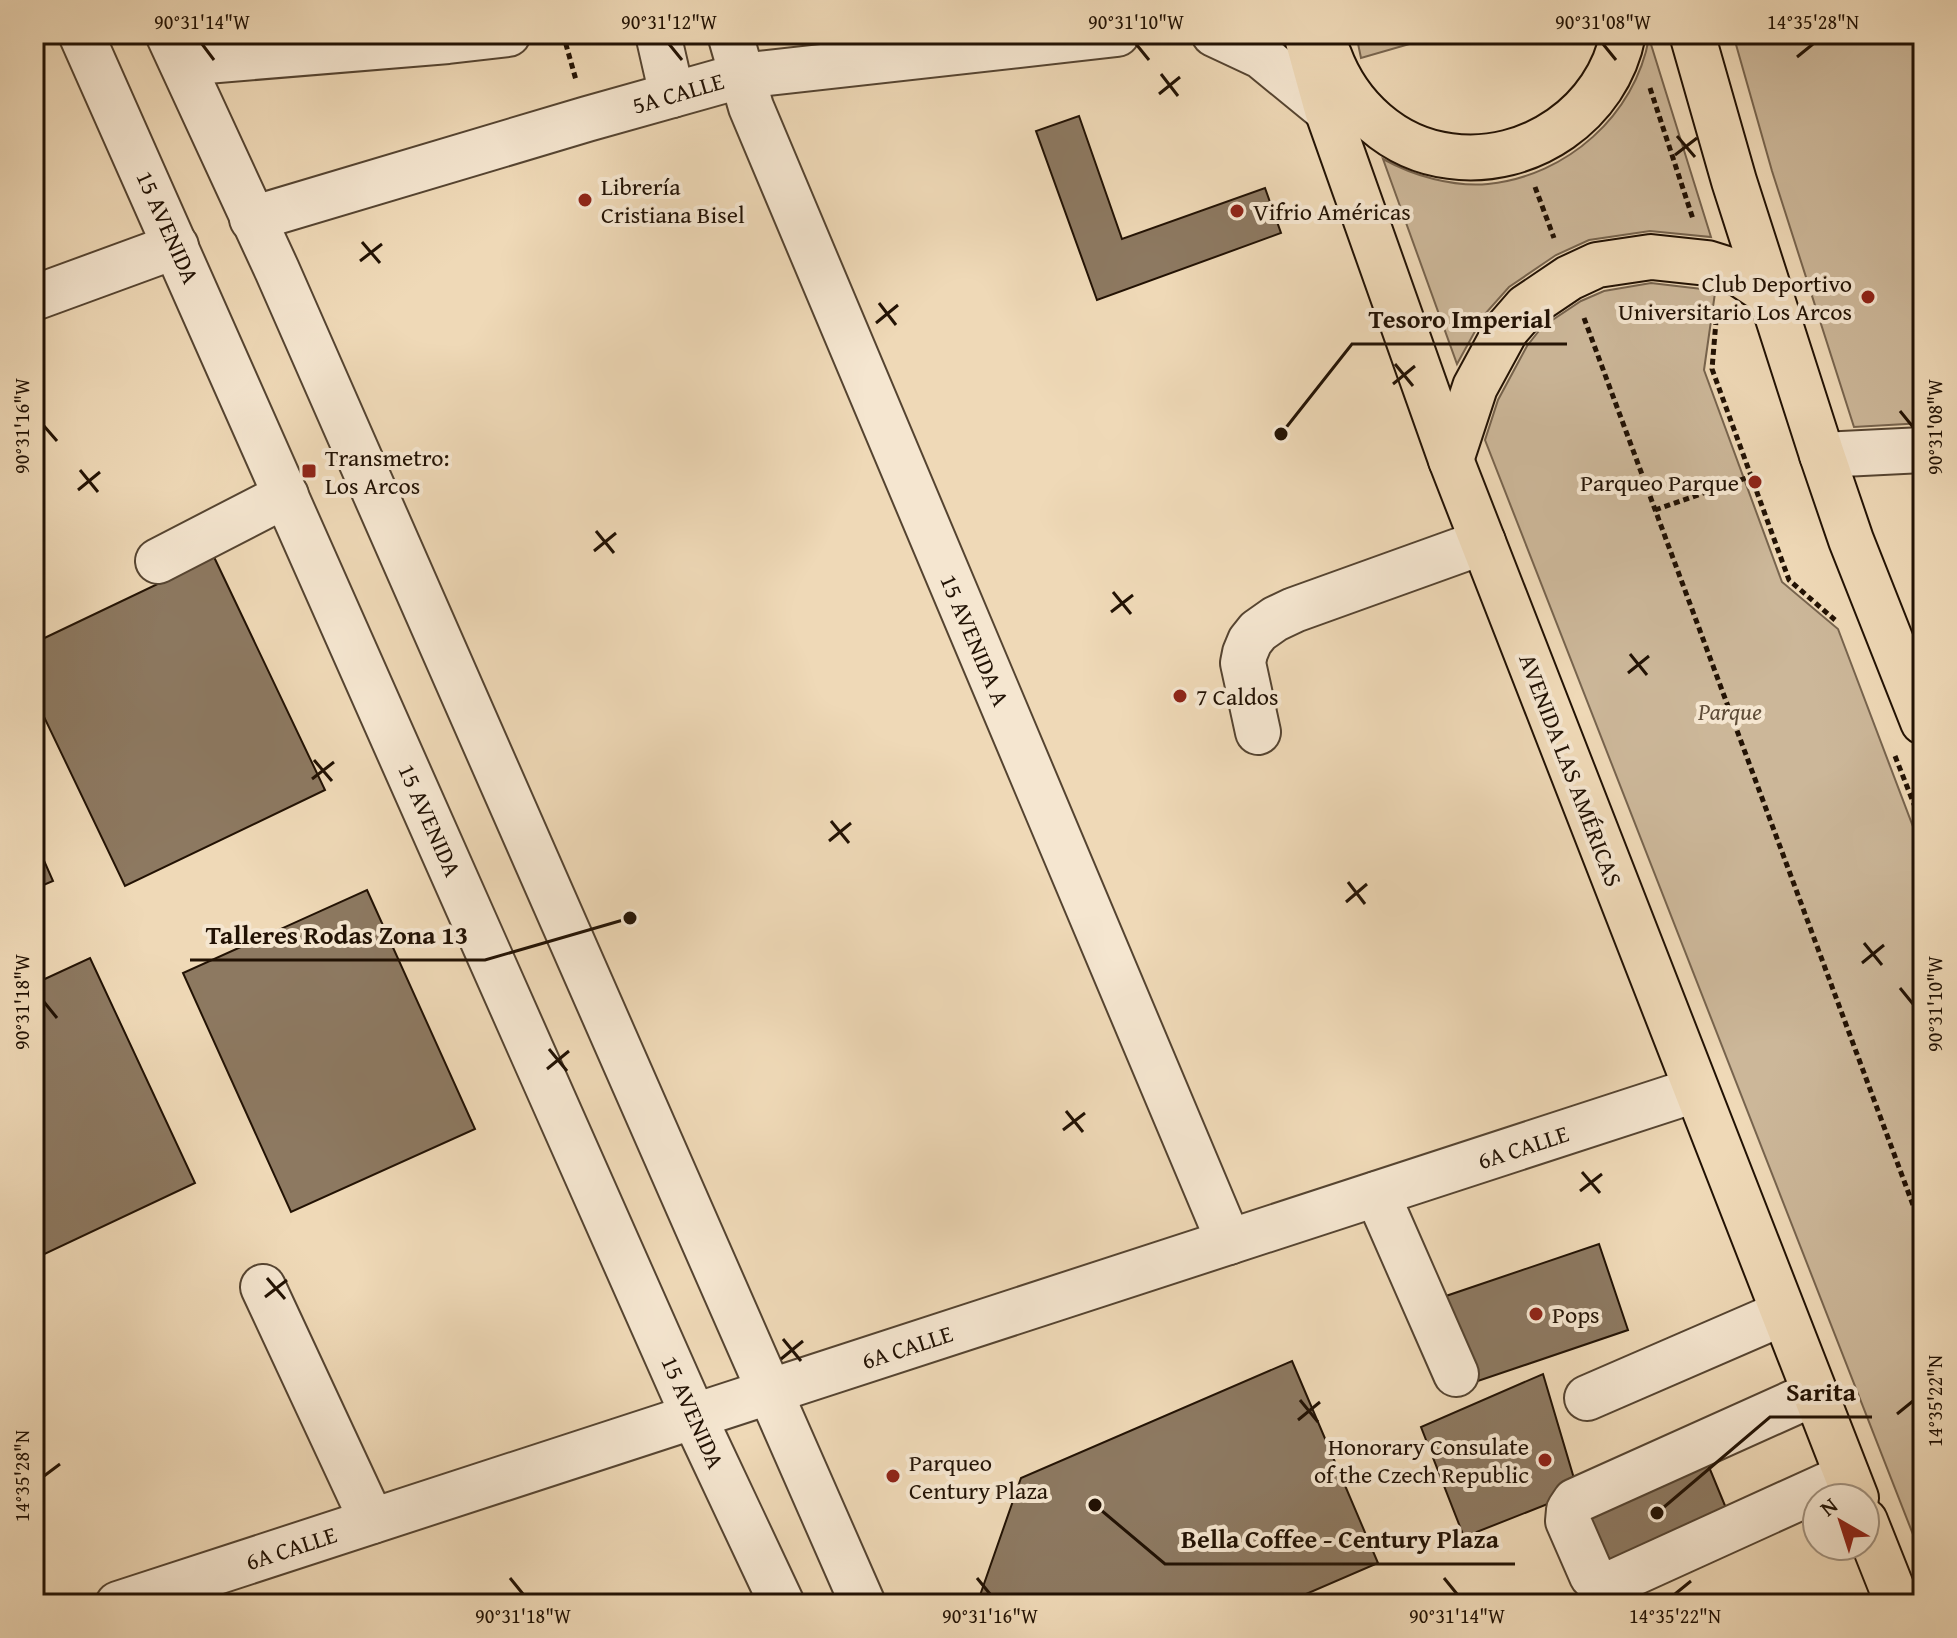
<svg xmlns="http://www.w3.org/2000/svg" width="1957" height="1638" viewBox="0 0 1957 1638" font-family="'Gentium Book Plus',serif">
<rect width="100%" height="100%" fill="#efd9b7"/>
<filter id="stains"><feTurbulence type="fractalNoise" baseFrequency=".0025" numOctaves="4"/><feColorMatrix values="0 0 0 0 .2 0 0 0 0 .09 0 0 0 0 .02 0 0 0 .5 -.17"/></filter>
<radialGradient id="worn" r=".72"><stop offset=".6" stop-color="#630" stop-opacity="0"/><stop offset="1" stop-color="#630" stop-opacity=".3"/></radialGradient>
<!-- green -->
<g fill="#ccb799" stroke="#77644e" stroke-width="2">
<path d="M1356 34H1444L1361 58Z"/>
<path d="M1733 34H1923V423L1854 427 1772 171Z"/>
<path d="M1649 38 1711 237 1650 231 1589 240 1556 255 1509 287 1484 315 1457 364 1383 159C1414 176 1452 187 1488 184 1567 176 1635 115 1649 38Z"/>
<path d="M1651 283 1702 289 1715 293 1704 370 1782 582 1838 629 1923 853V1560L1485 440 1498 400 1527 346 1542 327 1581 301 1604 291Z"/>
</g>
<!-- building -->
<g fill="#8d7961" stroke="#221204" stroke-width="2">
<path d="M1079 116 1122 239 1265 188 1281 233 1097 300 1036 131Z"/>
<path d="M214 557 325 790 125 886 34 696V643Z"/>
<path d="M34 838 53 881 34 889Z"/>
<path d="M367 890 475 1129 291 1212 183 973Z"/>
<path d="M90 958 195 1183 34 1259V984Z"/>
<path d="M1599 1244 1628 1330 1472 1383 1443 1297Z"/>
<path d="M1292 1361 1378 1563 1283 1604H977L1021 1478Z"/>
<path d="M1543 1374 1578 1492 1464 1537 1421 1427Z"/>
<path d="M1702 1450 1733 1525 1614 1568 1580 1502Z"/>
</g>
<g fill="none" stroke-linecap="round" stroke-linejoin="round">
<defs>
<g id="minor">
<path d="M81 34 694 1417 782 1604"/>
<path d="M168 34 277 270 863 1604"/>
<path d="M658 34 672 95"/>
<path d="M730 34 751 107 1229 1242"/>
<path d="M1214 34 1261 56 1327 110"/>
<path d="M182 63 448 41 508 34"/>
<path d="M252 219 587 119 740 76 1117 34"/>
<path d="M34 298 176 246"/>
<path d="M1822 455 1923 450"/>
<path d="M158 561 286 495"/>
<path d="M1258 732 1243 663 1245 653 1250 641 1258 631 1275 619 1294 610 1483 542"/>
<path d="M1377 1194 1456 1374"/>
<path d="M263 1287 372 1521"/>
<path d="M1815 1393 1575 1501 1569 1510 1568 1521 1592 1576 1602 1584 1614 1582 1847 1476"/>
<path d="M1587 1398 1783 1313"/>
<path d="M118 1604 1695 1090"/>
</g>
<g id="major">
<path d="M1306 34 1327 110 1451 460 1856 1498"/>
<path d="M1692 34 1734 181 1822 455 1851 540 1923 722"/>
<path d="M1329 55C1348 107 1393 149 1450 156 1529 167 1608 113 1623 34"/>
<path d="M1451 460 1475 387 1506 330 1526 307 1569 278 1597 265 1651 257 1707 263 1723 268 1740 274 1770 294"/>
<path d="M1865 1521 1898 1604"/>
</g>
</defs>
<!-- minor casing -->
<use href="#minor" stroke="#554431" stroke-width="48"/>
<!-- major casing -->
<use href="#major" stroke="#221204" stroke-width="48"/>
<!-- path -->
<g stroke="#221204" stroke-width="5" stroke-dasharray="6 4" stroke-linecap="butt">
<path d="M563 34 576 80"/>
<path d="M1650 88 1693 219"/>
<path d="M1535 187 1554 238"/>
<path d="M1717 309 1712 369 1789 580 1835 620"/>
<path d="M1584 318 1923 1232"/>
<path d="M1655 510 1752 476"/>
<path d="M1895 756 1923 827"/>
</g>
<!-- minor -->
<use href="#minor" stroke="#f5e6d0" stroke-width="44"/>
<!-- major -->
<use href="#major" stroke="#efd9b7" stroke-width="44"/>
</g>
<!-- ticks -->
<path fill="none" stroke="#221204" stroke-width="3" d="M202 44 214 60M669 44 682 60M1136 44 1149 60M1603 44 1616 60M1797 57 1813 44M1161 74 1178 96M1159 94 1180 77M1677 136 1695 157M1675 155 1697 138M362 242 380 263M360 261 382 244M879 303 896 325M876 323 898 305M1395 364 1413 386M1393 384 1415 366M1900 411 1913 427M44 426 57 441M80 470 98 492M78 490 100 472M596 531 614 553M594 551 616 533M1113 592 1131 614M1111 612 1133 595M1630 654 1647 675M1628 673 1649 656M314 760 332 781M312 779 334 762M831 821 849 843M829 841 851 823M1348 882 1365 904M1346 902 1367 884M1864 943 1882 965M1862 963 1884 945M1900 988 1913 1004M44 1002 57 1018M549 1049 567 1071M547 1069 569 1051M1066 1111 1083 1132M1063 1130 1085 1113M1582 1172 1600 1193M1580 1191 1602 1174M267 1278 285 1299M265 1297 287 1280M783 1339 801 1361M781 1359 803 1341M1300 1400 1318 1422M1897 1414 1913 1401M1298 1420 1320 1402M44 1476 60 1464M510 1578 523 1594M977 1578 990 1594M1444 1578 1457 1594M1675 1594 1691 1581"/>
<!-- markers -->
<g fill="#8f2418" stroke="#f5e6d0" stroke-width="3">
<circle cx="585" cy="200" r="8"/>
<circle cx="1237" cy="211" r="8"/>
<circle cx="1868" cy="297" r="8"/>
<rect x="301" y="463" width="16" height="16" rx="4"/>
<circle cx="1755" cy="482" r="8"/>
<circle cx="1180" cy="696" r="8"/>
<circle cx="1536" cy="1314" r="8"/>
<circle cx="1545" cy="1460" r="8"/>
<circle cx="893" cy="1476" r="8"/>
</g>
<g text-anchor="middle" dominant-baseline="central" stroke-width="8" stroke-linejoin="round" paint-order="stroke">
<!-- street labels -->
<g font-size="24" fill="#221204" stroke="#f5e6d0">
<text transform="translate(678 93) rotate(-16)">5A CALLE</text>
<text transform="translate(168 227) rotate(66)">15 AVENIDA</text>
<text transform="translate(975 640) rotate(67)">15 AVENIDA A</text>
<text transform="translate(1571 770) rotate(69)">AVENIDA LAS AMÉRICAS</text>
<text transform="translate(430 820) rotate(66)">15 AVENIDA</text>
<text transform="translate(1523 1147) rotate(-18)">6A CALLE</text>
<text transform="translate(907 1347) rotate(-18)">6A CALLE</text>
<text transform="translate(693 1412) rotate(66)">15 AVENIDA</text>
<text transform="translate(291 1548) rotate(-18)">6A CALLE</text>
</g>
<!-- poi labels -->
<g font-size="24" fill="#221204" stroke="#f5e6d0" text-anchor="start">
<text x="601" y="186">Librería<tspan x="601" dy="28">Cristiana Bisel</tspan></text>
<text x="1253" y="211">Vifrio Américas</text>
<text x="1852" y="283" text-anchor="end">Club Deportivo<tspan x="1852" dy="28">Universitario Los Arcos</tspan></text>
<text x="325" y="457">Transmetro:<tspan x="325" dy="28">Los Arcos</tspan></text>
<text x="1739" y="482" text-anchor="end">Parqueo Parque</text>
<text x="1196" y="696">7 Caldos</text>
<text x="1552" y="1314">Pops</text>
<text x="1529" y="1446" text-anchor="end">Honorary Consulate<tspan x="1529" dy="28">of the Czech Republic</tspan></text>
<text x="909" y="1462">Parqueo<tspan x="909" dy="28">Century Plaza</tspan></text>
</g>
<!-- park labels -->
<g font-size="24" font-style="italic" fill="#5e4c38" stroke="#f5e6d0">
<text x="1730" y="711">Parque</text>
</g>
</g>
<!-- callouts -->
<path fill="none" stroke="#221204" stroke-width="3" d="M1281 434L1352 344H1567M630 918L485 960H190M1657 1513L1770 1417H1872M1095 1505L1165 1564H1515"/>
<g fill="#221204" stroke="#f5e6d0" stroke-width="3">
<circle cx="1281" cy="434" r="8"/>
<circle cx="630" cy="918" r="8"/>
<circle cx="1657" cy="1513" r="8"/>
<circle cx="1095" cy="1505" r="8"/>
</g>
<g font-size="26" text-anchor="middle" font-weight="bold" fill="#221204" stroke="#f5e6d0" stroke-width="8" stroke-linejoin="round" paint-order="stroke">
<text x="1460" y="328">Tesoro Imperial</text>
<text x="337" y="944">Talleres Rodas Zona 13</text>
<text x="1821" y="1401">Sarita</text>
<text x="1340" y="1548">Bella Coffee - Century Plaza</text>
</g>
<!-- margin -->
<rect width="1957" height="1638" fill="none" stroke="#efd9b7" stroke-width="88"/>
<!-- north arrow -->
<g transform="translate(1841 1522) rotate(321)"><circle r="38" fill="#f5e6d0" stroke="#a1917e" stroke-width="2"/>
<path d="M0-6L14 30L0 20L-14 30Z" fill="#8f2418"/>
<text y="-12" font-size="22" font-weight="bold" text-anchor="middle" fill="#221204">N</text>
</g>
<rect x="44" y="44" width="1869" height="1550" fill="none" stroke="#221204" stroke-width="3"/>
<g font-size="20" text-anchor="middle" fill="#221204">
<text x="202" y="29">90°31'14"W</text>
<text x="669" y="29">90°31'12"W</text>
<text x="1136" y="29">90°31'10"W</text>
<text x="1603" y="29">90°31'08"W</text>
<text x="1813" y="29">14°35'28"N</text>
<text transform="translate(22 426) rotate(-90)" y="7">90°31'16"W</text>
<text transform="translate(1935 427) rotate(-90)" y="7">90°31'08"W</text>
<text transform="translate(22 1002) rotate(-90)" y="7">90°31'18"W</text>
<text transform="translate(1935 1004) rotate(-90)" y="7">90°31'10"W</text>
<text transform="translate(1935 1401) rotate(-90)" y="7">14°35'22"N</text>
<text transform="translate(22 1476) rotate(-90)" y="7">14°35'28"N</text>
<text x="523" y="1623">90°31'18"W</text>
<text x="990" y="1623">90°31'16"W</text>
<text x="1457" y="1623">90°31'14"W</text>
<text x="1675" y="1623">14°35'22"N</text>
</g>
<rect width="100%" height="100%" filter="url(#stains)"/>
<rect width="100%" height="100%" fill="url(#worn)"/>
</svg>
